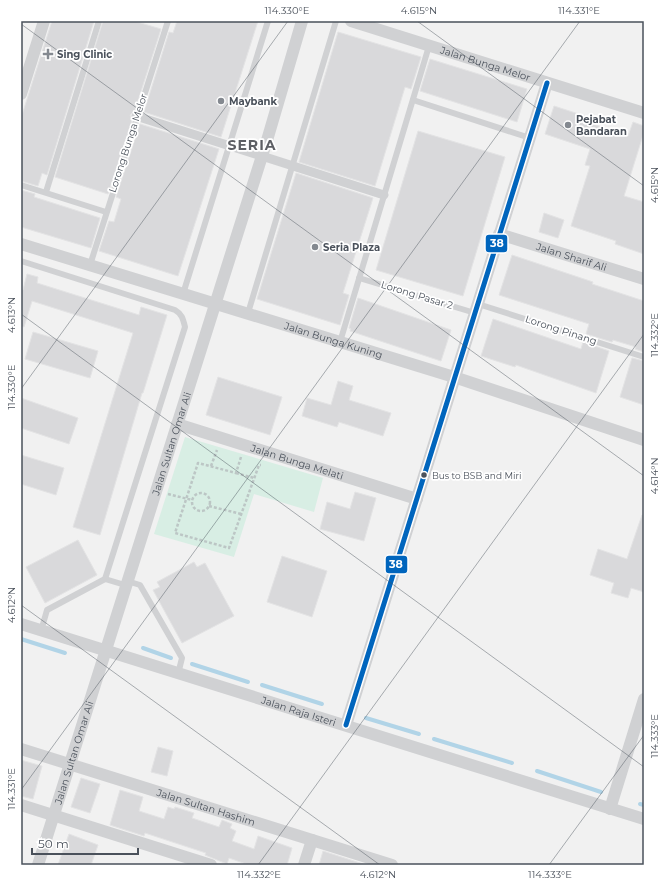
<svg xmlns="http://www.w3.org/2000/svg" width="665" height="886" viewBox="0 0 665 886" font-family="Montserrat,sans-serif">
<rect width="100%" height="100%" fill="#f1f1f1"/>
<!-- green -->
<path fill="#d8eee4" d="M185 437 323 478 314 512 254 494 234 557 154 534Z"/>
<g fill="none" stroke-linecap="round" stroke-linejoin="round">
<!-- stream -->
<g stroke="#b1d4e7" stroke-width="4">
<path d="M21 639 65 653"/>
<path d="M143 648 171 658"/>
<path d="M192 664 248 682"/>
<path d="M262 685 322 704"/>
<path d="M366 718 419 734"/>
<path d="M434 739 512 763"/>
<path d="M537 771 601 792"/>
<path d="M640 804 644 805"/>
</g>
</g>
<!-- building -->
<g fill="#d9d9db" stroke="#e3e3e4">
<path d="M52 21H94L47 175 42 173 38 186 21 181V118Z"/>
<path d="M103 21H134L161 29 135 110 130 115 132 120 108 194 55 177Z"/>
<path d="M177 21H258L221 137 144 112 169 32 173 33Z"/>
<path d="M338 32 421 57 411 89 405 87 375 186 299 162Z"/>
<path d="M430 59 527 89 517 122 420 91Z"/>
<path d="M554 106 591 118 590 123 628 136 633 122 644 126V132L624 196 644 202V254L615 244 616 241 571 226 590 166 585 165 590 149 545 134Z"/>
<path d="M140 124 219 149 178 276 99 251 109 221 114 222 121 199 116 197Z"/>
<path d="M418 131 505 157 463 296 376 270Z"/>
<path d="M296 173 373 198 343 293 349 295 340 325 257 299Z"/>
<path d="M21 190 35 194 34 197 100 218 91 248 21 227Z"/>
<path d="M544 213 564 220 558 238 539 232Z"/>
<path d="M512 255 593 282 592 284 644 301V352L635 349 636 347 613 340 612 342 586 334 589 324 499 295Z"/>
<path d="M27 274 38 277 37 283 139 315 141 307 167 315 143 393H142L100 535 73 527 133 333 32 301 24 327 21 326V290H23Z"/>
<path d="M358 298 451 330 441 361 350 331 351 329 349 328Z"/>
<path d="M493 319 581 349 583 342 609 351 596 393 516 365 515 367 481 356Z"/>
<path d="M33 332 98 351 90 378 25 359Z"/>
<path d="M632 358 644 361V405L620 397Z"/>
<path d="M218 377 282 397 270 435 206 415Z"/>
<path d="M338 381 353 386 349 400 391 413 383 436 339 422 337 427 302 416 307 398 331 405Z"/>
<path d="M21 398 78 418 69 444 21 428Z"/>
<path d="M21 455 64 468 56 495 21 484Z"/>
<path d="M355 492 376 498 364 541 320 529 327 502 350 509Z"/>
<path d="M642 515H644V592L631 588 628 598 611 593 614 583 590 575 598 549 627 559Z"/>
<path d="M78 540 97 575 45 603 26 567Z"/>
<path d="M282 556 327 571 312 617 267 602Z"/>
<path d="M194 562 197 567 205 563 234 616 182 643 153 590 160 587 157 582Z"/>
<path d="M158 747 173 751 167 776 151 772Z"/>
<path d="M21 760 42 766 33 799 21 796Z"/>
<path d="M81 778 100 784 90 813 71 807Z"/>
<path d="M120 790 143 797 139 811 164 819 168 807 174 809 175 807 194 813 192 818 219 827 222 820 232 824 230 828 236 831 232 841 254 849 258 836 292 848 287 865H249L229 858 227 864 205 855 206 853 145 833 144 836 110 825Z"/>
<path d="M69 834 98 845 91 865H58Z"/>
<path d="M323 851 363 864 362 865H319Z"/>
</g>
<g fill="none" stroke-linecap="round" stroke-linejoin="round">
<!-- path -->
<g stroke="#bcc6c5" stroke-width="2.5" stroke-dasharray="3 2" stroke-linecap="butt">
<path d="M241 457 236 473 198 463 175 533 229 548 259 465H261"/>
<path d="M211 466 217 450"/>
<path d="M236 473 254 478"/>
<circle cx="201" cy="502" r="9"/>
<path d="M168 494 192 500"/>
<path d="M209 506 241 514"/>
</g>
<!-- service -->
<g stroke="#d0d1d3" stroke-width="6">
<path d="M413 100 530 138"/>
<path d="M21 185 106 212"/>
<path d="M46 192 99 21"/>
<path d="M21 261 175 310C182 314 183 319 185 327L105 579 47 610 41 631"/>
<path d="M90 265 168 21"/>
<path d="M359 278 475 313"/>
<path d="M183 294 268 21"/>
<path d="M478 304 644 357"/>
<path d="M248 313 336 21"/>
<path d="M340 342 429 46"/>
<path d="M105 579 125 585"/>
<path d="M127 581 140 585 182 658 178 674"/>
</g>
<!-- pedestrian -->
<path stroke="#d0d1d3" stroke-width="9" d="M136 116 384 195"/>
<!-- minor -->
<g stroke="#d0d1d3" stroke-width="12">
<path id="s1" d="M351 21 644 113"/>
<path d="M21 94 44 21"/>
<path id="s2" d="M499 234 644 279"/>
<path id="s3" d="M21 244 454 377 644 440"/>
<path id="s4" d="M177 424 417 499"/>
<path id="s5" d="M21 624 644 819"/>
<path d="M346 725 547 83"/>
<path id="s6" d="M21 749 392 865"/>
<path d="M21 805 211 865"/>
<path d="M610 809 644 699"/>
<path id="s7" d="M38 865 268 137 302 21"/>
<path d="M304 865 312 840"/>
</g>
<defs>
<path id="bus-1" d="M346 725 547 83"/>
</defs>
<!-- bus-1 casing -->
<use href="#bus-1" stroke="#fff" stroke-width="8"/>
<!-- bus-1 -->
<use href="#bus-1" stroke="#0065bd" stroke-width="5"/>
</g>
<!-- ticks -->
<path fill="none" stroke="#4a515b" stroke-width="1" stroke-opacity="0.45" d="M417 21 644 186M21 24 644 476M21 314 644 767M21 389 288 21M21 605 380 865M21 790 580 21M258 865 644 334M549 865 644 735"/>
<!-- markers -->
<g fill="#848990" stroke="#fff" stroke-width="1.5">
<path d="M46 48h4v4h4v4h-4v4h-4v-4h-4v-4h4z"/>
<circle cx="221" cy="101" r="4"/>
<circle cx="568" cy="125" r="4"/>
<circle cx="315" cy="247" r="4"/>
</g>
<circle fill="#4a515b" stroke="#fff" stroke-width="1.5" cx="424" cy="475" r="3.5"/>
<g text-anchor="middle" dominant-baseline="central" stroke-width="3.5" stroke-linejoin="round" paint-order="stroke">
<!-- bus labels -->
<g font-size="9" fill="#4a515b" stroke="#fff" text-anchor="start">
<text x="432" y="475">Bus to BSB and Miri</text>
</g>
<!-- poi labels -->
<g font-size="10" font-weight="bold" fill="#4a515b" stroke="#fff" text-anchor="start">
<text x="57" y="54">Sing Clinic</text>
<text x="229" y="101">Maybank</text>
<text x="576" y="119">Pejabat<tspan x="576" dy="12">Bandaran</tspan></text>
<text x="323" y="247">Seria Plaza</text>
</g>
<!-- street labels -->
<g font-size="10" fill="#4a515b" stroke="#fff">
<text stroke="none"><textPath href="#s1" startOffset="141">Jalan Bunga Melor</textPath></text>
<text transform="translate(128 143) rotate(-72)">Lorong Bunga Melor</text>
<text stroke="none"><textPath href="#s2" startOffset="76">Jalan Sharif Ali</textPath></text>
<text transform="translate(417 295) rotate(17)">Lorong Pasar 2</text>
<text transform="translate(561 330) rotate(18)">Lorong Pinang</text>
<text stroke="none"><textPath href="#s3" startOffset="327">Jalan Bunga Kuning</textPath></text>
<text stroke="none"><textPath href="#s7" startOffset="442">Jalan Sultan Omar Ali</textPath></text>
<text stroke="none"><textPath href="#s4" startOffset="126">Jalan Bunga Melati</textPath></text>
<text stroke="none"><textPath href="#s5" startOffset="291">Jalan Raja Isteri</textPath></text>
<text stroke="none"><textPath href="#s7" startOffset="118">Jalan Sultan Omar Ali</textPath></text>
<text stroke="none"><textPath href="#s6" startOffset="194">Jalan Sultan Hashim</textPath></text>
</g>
<!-- district labels -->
<g font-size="14" font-weight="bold" letter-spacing="1" fill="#5d5f64" stroke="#fff">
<text x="252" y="145">SERIA</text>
</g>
</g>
<g stroke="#fff" stroke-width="1.5">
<rect x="485" y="234" width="23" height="19" rx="4" fill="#0065bd"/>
<rect x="385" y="555" width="23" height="19" rx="4" fill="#0065bd"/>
</g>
<g font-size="11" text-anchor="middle" font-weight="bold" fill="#fff">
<text x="497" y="247">38</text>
<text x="396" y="568">38</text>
</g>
<!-- border -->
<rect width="665" height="886" fill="none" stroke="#ffffff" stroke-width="44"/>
<!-- scale -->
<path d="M32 848v6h106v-6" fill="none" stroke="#4a515b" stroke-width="2"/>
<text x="38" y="848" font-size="12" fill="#4a515b" stroke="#ffffff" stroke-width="3" paint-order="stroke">50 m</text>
<rect x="22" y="22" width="621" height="842" fill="none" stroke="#4a515b" stroke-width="1.5"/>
<g font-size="10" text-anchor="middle" fill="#4a515b">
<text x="287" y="14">114.330°E</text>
<text x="419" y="14">4.615°N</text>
<text x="579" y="14">114.331°E</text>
<text transform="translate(654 185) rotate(-90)" y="4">4.615°N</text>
<text transform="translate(11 315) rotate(-90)" y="4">4.613°N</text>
<text transform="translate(654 335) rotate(-90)" y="4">114.332°E</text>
<text transform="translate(11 387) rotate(-90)" y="4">114.330°E</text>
<text transform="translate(654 476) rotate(-90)" y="4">4.614°N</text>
<text transform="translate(11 605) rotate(-90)" y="4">4.612°N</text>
<text transform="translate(654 736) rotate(-90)" y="4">114.333°E</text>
<text transform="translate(11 789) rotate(-90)" y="4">114.331°E</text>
<text x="259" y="878">114.332°E</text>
<text x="378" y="878">4.612°N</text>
<text x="550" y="878">114.333°E</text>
</g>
</svg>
